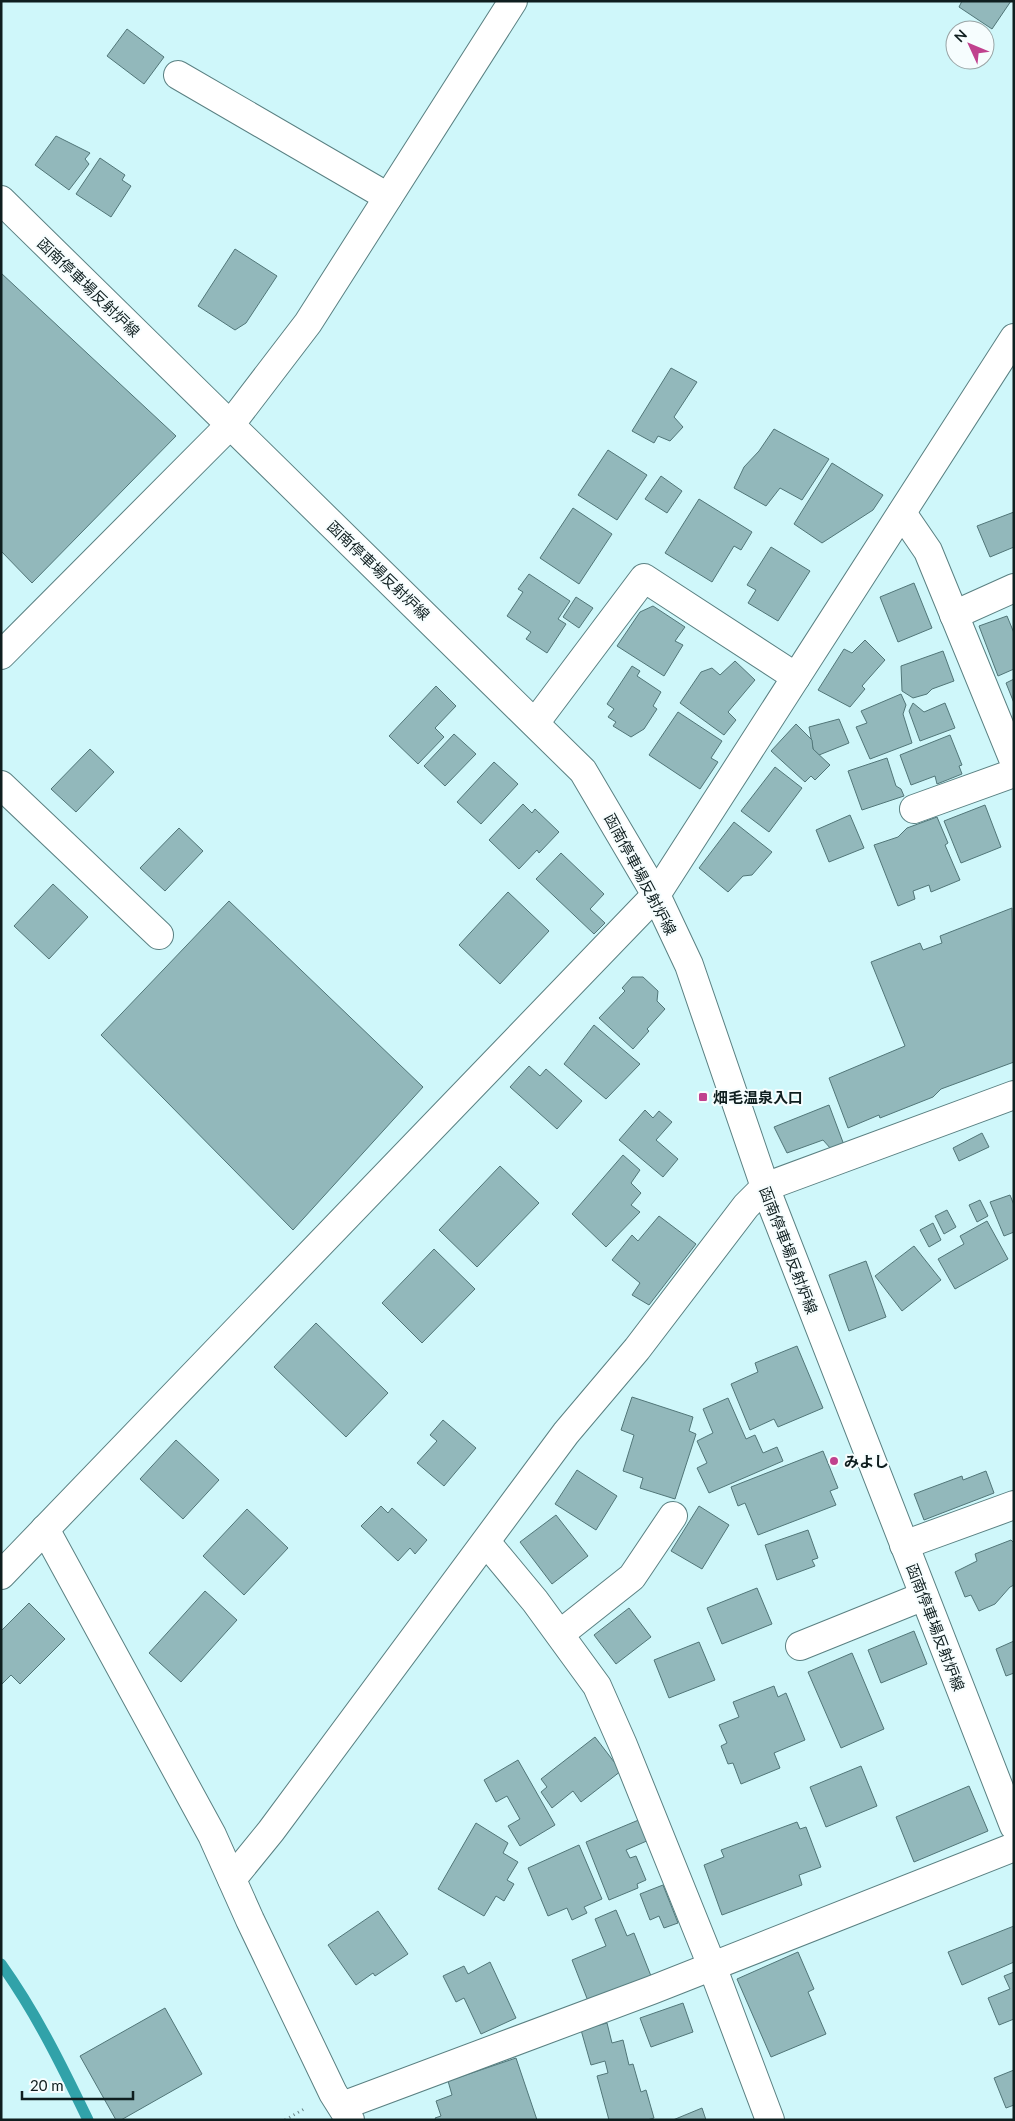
<svg xmlns="http://www.w3.org/2000/svg" width="1015" height="2121" viewBox="0 0 1015 2121" font-family="Lato,'Noto Sans JP',sans-serif">
<rect width="100%" height="100%" fill="#cff7fa"/>
<g fill="none" stroke-linecap="round" stroke-linejoin="round">
<!-- stream -->
<path stroke="#31a2a9" stroke-width="11" d="M1 1964C36 2013 62 2066 88 2120"/>
</g>
<!-- building -->
<g fill="#92b8bb" stroke="#517678">
<path d="M962 1H1011L992 29 959 7Z"/>
<path d="M127 29 164 57 144 84 107 56Z"/>
<path d="M56 136 90 153 85 159 89 164 69 190 35 165Z"/>
<path d="M100 158 125 175 122 180 131 186 111 217 76 194Z"/>
<path d="M235 249 277 276 246 323 235 330 198 306Z"/>
<path d="M1 273 176 436 32 583 1 551Z"/>
<path d="M671 368 697 382 674 417 683 427 670 441 658 436 654 443 632 431Z"/>
<path d="M774 429 829 459 802 500 780 488 766 506 734 488 744 467 759 451Z"/>
<path d="M608 450 647 475 617 520 578 495Z"/>
<path d="M832 463 883 495 873 510 822 543 794 524Z"/>
<path d="M661 476 682 491 667 513 645 499Z"/>
<path d="M699 499 752 532 741 550 734 546 712 582 665 553Z"/>
<path d="M573 508 612 534 579 584 540 558Z"/>
<path d="M1014 512V547L990 557 977 526Z"/>
<path d="M771 547 810 571 778 621 748 603 756 590 747 585Z"/>
<path d="M529 574 570 601 558 619 566 624 547 653 526 639 531 632 507 616 523 592 518 589Z"/>
<path d="M914 583 932 628 898 642 880 597Z"/>
<path d="M576 597 593 608 579 628 563 617Z"/>
<path d="M653 606 685 627 675 641 683 645 664 676 617 646 640 612Z"/>
<path d="M1007 616 1014 633V669L998 676 979 626Z"/>
<path d="M865 640 885 660 862 686 865 689 850 707 818 690 844 649 852 653Z"/>
<path d="M943 651 954 681 932 689 927 694 913 698 902 691 901 666Z"/>
<path d="M735 661 755 680 728 712 736 720 724 735 680 703 701 672 712 668 720 675Z"/>
<path d="M632 666 640 671 637 676 661 692 653 706 657 709 644 729 631 737 613 726 616 722 608 717 614 709 607 704Z"/>
<path d="M1014 679V703L1006 683Z"/>
<path d="M436 686 456 706 435 728 444 737 418 764 389 736Z"/>
<path d="M901 694 906 705 903 714 912 743 870 759 856 727 867 723 861 711Z"/>
<path d="M913 703 924 712 945 703 955 728 920 741 909 711Z"/>
<path d="M678 712 722 741 711 758 718 762 700 789 649 755Z"/>
<path d="M839 719 849 743 819 755 813 749 809 727Z"/>
<path d="M796 724 812 740 813 749 830 765 815 780 811 776 805 782 771 751Z"/>
<path d="M454 734 476 754 445 786 424 766Z"/>
<path d="M950 735 962 765 959 766 962 774 937 784 935 776 911 785 900 755Z"/>
<path d="M90 749 114 772 76 812 51 789Z"/>
<path d="M887 758 896 786 901 789 904 796 862 810 848 771Z"/>
<path d="M494 762 518 784 481 824 457 802Z"/>
<path d="M775 767 802 788 769 832 741 811Z"/>
<path d="M523 804 532 813 535 809 559 832 539 853 537 850 519 869 489 840Z"/>
<path d="M985 805 1001 847 961 863 944 821Z"/>
<path d="M850 815 864 848 829 862 816 830Z"/>
<path d="M937 817 948 843 945 845 960 880 931 892 929 885 913 891 915 899 898 906 874 845 898 837 907 828Z"/>
<path d="M734 822 772 852 752 875 743 876 728 892 699 868Z"/>
<path d="M179 828 203 851 165 891 140 868Z"/>
<path d="M561 853 604 894 590 909 605 923 594 934 536 879Z"/>
<path d="M53 884 88 917 49 959 14 926Z"/>
<path d="M508 892 549 931 500 984 459 945Z"/>
<path d="M229 901 423 1087 293 1230 101 1035Z"/>
<path d="M1012 908 1014 1062 941 1089 933 1097 880 1118 879 1115 848 1128 829 1078 905 1046 871 962 920 943 923 950 942 943 940 936Z"/>
<path d="M632 977H643L658 991 657 1001 665 1009 647 1029 649 1031 633 1049 599 1018 625 991 622 988Z"/>
<path d="M594 1025 640 1064 606 1099 564 1064Z"/>
<path d="M529 1066 540 1076 546 1069 582 1101 557 1129 510 1087Z"/>
<path d="M829 1105 844 1145 831 1149 823 1140 787 1153 774 1127Z"/>
<path d="M645 1110 653 1118 659 1111 672 1122 656 1140 678 1159 663 1177 619 1140Z"/>
<path d="M982 1133 989 1147 959 1161 953 1148Z"/>
<path d="M623 1155 640 1170 631 1183 641 1193 631 1205 640 1212 606 1247 572 1214Z"/>
<path d="M500 1166 539 1203 477 1267 439 1230Z"/>
<path d="M1010 1195 1014 1205V1232L1004 1236 990 1202Z"/>
<path d="M980 1200 988 1216 977 1222 969 1205Z"/>
<path d="M947 1210 956 1227 944 1234 935 1216Z"/>
<path d="M659 1216 696 1244 649 1305 632 1295 640 1283 612 1260 632 1235 638 1241Z"/>
<path d="M987 1221 1008 1259 955 1289 938 1259 964 1244 960 1236Z"/>
<path d="M933 1223 941 1240 929 1247 920 1230Z"/>
<path d="M914 1246 941 1280 902 1311 875 1276Z"/>
<path d="M434 1249 475 1289 422 1343 382 1303Z"/>
<path d="M866 1261 886 1317 849 1331 829 1275Z"/>
<path d="M316 1323 388 1393 346 1437 274 1367Z"/>
<path d="M797 1346 823 1408 778 1427 774 1419 750 1430 731 1384 758 1372 755 1363Z"/>
<path d="M632 1397 693 1417 689 1431 696 1434 675 1499 640 1488 643 1478 623 1471 634 1435 621 1430Z"/>
<path d="M728 1398 746 1439 755 1435 763 1453 777 1447 783 1461 709 1493 697 1468 707 1463 697 1441 713 1433 703 1409Z"/>
<path d="M443 1420 476 1448 444 1486 417 1463 437 1441 430 1435Z"/>
<path d="M176 1440 219 1480 183 1519 140 1479Z"/>
<path d="M823 1451 838 1488 830 1491 836 1505 758 1535 745 1503 738 1506 731 1487Z"/>
<path d="M577 1470 617 1496 596 1530 555 1504Z"/>
<path d="M986 1471 994 1493 924 1520 914 1494 962 1476 963 1480Z"/>
<path d="M381 1506 388 1513 392 1508 427 1540 415 1554 410 1548 398 1561 361 1526Z"/>
<path d="M699 1506 729 1525 702 1569 671 1551Z"/>
<path d="M247 1509 288 1548 244 1595 203 1556Z"/>
<path d="M556 1515 588 1556 552 1584 520 1542Z"/>
<path d="M808 1530 818 1558 812 1560 815 1566 777 1580 765 1545Z"/>
<path d="M1011 1540 1014 1543V1585L1010 1587 995 1604 979 1611 971 1595 965 1597 955 1572 977 1561 975 1554Z"/>
<path d="M757 1588 772 1624 722 1644 707 1608Z"/>
<path d="M205 1591 237 1620 181 1682 149 1653Z"/>
<path d="M29 1603 65 1639 20 1684 11 1675 1 1685V1631Z"/>
<path d="M629 1608 651 1637 616 1664 594 1635Z"/>
<path d="M914 1631 927 1664 881 1683 868 1650Z"/>
<path d="M1014 1641V1673L1006 1676 996 1649Z"/>
<path d="M699 1642 715 1680 669 1698 654 1660Z"/>
<path d="M852 1653 884 1729 841 1748 808 1672Z"/>
<path d="M774 1686 778 1697 786 1693 805 1740 774 1753 780 1768 741 1784 733 1763 728 1764 721 1746 727 1743 719 1725 739 1717 733 1702Z"/>
<path d="M595 1737 621 1771 581 1802 573 1791 552 1808 541 1792 547 1787 541 1779Z"/>
<path d="M518 1760 555 1825 520 1846 508 1826 520 1819 507 1796 496 1802 484 1780Z"/>
<path d="M861 1766 877 1806 826 1827 810 1787Z"/>
<path d="M969 1786 988 1831 914 1862 896 1817Z"/>
<path d="M641 1819 649 1840 626 1850 630 1858 636 1856 646 1880 637 1884 638 1888 609 1900 586 1842Z"/>
<path d="M797 1822 800 1829 806 1827 821 1867 799 1875 802 1885 722 1915 704 1865 724 1857 721 1850Z"/>
<path d="M476 1823 508 1843 503 1853 518 1862 507 1880 514 1884 504 1901 496 1896 484 1916 438 1889Z"/>
<path d="M579 1845 602 1899 584 1907 587 1913 572 1920 567 1908 548 1916 528 1868Z"/>
<path d="M663 1885 678 1923 664 1928 659 1916 650 1920 640 1894Z"/>
<path d="M616 1910 627 1936 634 1933 651 1976 588 2001 572 1960 606 1946 595 1919Z"/>
<path d="M378 1911 408 1954 375 1976 373 1973 356 1985 328 1945Z"/>
<path d="M1014 1926V1962L962 1985 948 1952Z"/>
<path d="M798 1952 814 1989 808 1992 826 2034 771 2057 737 1979Z"/>
<path d="M490 1962 516 2018 481 2034 464 1998 456 2002 443 1976 464 1966 468 1974Z"/>
<path d="M1014 1972V2019L999 2025 988 1998 1010 1989 1004 1976Z"/>
<path d="M683 2003 693 2032 651 2047 640 2018Z"/>
<path d="M165 2008 202 2074 121 2120H116L80 2056Z"/>
<path d="M607 2023 612 2043 623 2040 629 2065 633 2064 641 2092 646 2090 654 2118 647 2120H609L597 2076 608 2073 605 2061 591 2065 581 2030Z"/>
<path d="M516 2058 537 2120H436L435 2118 441 2116 436 2101 452 2095 448 2081Z"/>
<path d="M1014 2070V2105L1006 2108 994 2078Z"/>
<path d="M702 2108 706 2120H673Z"/>
</g>
<g fill="none" stroke-linecap="round" stroke-linejoin="round">
<defs>
<g id="minor">
<path d="M178 75 388 197"/>
<path d="M902 513 928 551 1014 761"/>
<path d="M954 615 1014 588"/>
<path d="M1 655 230 425 308 323 513 1"/>
<path d="M535 723 644 578 796 677"/>
<path d="M1 785 159 935"/>
<path d="M914 809 1014 773"/>
<path d="M45 1529 212 1835 250 1920 333 2093 350 2120"/>
<path d="M486 1542 535 1601 597 1686 623 1745 712 1966 770 2120"/>
<path d="M904 1545 1014 1505"/>
<path d="M1 1575 656 895 1014 338"/>
<path d="M560 1634 632 1577 673 1516"/>
<path d="M800 1646 924 1596"/>
<path d="M232 1879 271 1831 566 1433 637 1349 746 1206 765 1187 1014 1095"/>
<path d="M342 2106 652 1990 1014 1847"/>
</g>
<path id="secondary" d="M1 200 583 771 656 895 689 965 765 1187 1014 1826"/>
</defs>
<!-- minor casing -->
<use href="#minor" stroke="#5a8082" stroke-width="30"/>
<!-- secondary casing -->
<use href="#secondary" stroke="#5a8082" stroke-width="30"/>
<!-- path -->
<path stroke="#6a8587" stroke-width="3" stroke-dasharray="1 4" stroke-linecap="butt" d="M285 2120 304 2109"/>
<!-- minor -->
<use href="#minor" stroke="#fff" stroke-width="28"/>
<!-- secondary -->
<use href="#secondary" stroke="#fff" stroke-width="28"/>
</g>
<!-- markers -->
<g fill="#c0418e" stroke="#f6fdfe" stroke-width="2">
<rect x="698" y="1092" width="10" height="10" rx="2.5"/>
<circle cx="834" cy="1461" r="5"/>
</g>
<g text-anchor="middle" dominant-baseline="central" stroke-width="4" stroke-linejoin="round" paint-order="stroke">
<!-- street labels -->
<g font-size="15" fill="#0f1e1f" stroke="#f6fdfe">
<text transform="translate(89 287) rotate(44)">函南停車場反射炉線</text>
<text transform="translate(379 570) rotate(44)">函南停車場反射炉線</text>
<text transform="translate(641 874) rotate(62)">函南停車場反射炉線</text>
<text transform="translate(789 1250) rotate(69)">函南停車場反射炉線</text>
<text transform="translate(936 1627) rotate(69)">函南停車場反射炉線</text>
</g>
<!-- poi labels -->
<g font-size="15" font-weight="bold" fill="#0f1e1f" stroke="#f6fdfe" text-anchor="start">
<text x="713" y="1097">畑毛温泉入口</text>
<text x="844" y="1461">みよし</text>
</g>
</g>
<!-- border -->
<rect width="1015" height="2121" fill="none" stroke="#0f1e1f" stroke-width="5"/>
<!-- north arrow -->
<g transform="translate(970 45) rotate(314)"><circle r="24" fill="#f6fdfe" stroke="#9aa4a5"/>
<path d="M0-4L9 19L0 12L-9 19Z" fill="#c0418e"/>
<text y="-8" font-size="14" font-weight="bold" text-anchor="middle" fill="#0f1e1f">N</text>
</g>
<!-- scale -->
<path d="M22 2091v8h111v-8" fill="none" stroke="#0f1e1f" stroke-width="2.5"/>
<text x="30" y="2091" font-size="15" fill="#0f1e1f" stroke="#f6fdfe" stroke-width="4" paint-order="stroke">20 m</text>
</svg>
